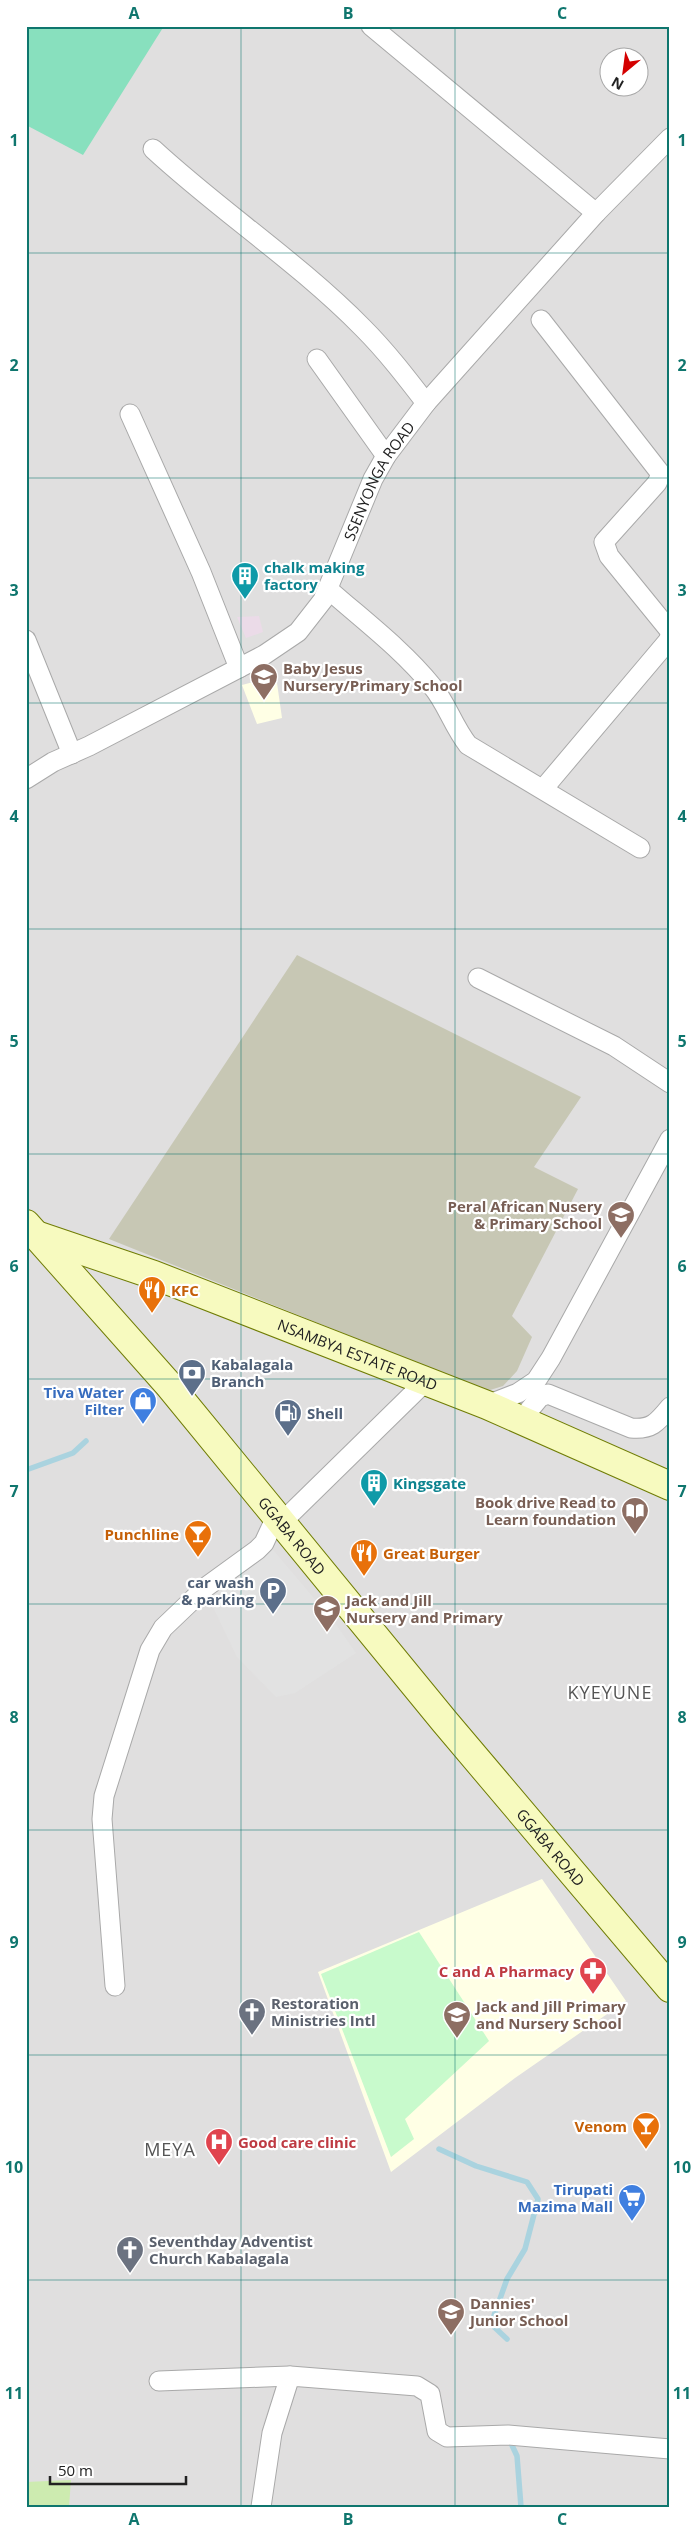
<svg xmlns="http://www.w3.org/2000/svg" width="696" height="2533" viewBox="0 0 696 2533" font-family="'Open Sans',sans-serif">
<rect width="100%" height="100%" fill="#f2efe9"/>
<!-- residential -->
<path fill="#e0dfdf" fill-rule="evenodd" d="M26 26H670V2507H26ZM608 58H638V88H608Z"/>
<!-- industrial -->
<path fill="#ebdbe8" d="M259 616 263 632 246 638 237 617Z"/>
<!-- education -->
<g fill="#ffffe5">
<path d="M276 676 282 718 257 724 242 685Z"/>
<path d="M542 1879 626 2001 515 2078 391 2172 318 1972Z"/>
</g>
<!-- construction -->
<path fill="#c7c7b4" d="M297 955 581 1097 534 1167 578 1189 512 1316 532 1337 517 1371 503 1386 487 1391 109 1239Z"/>
<!-- grass -->
<path fill="#cdebb0" d="M71 2480 69 2507H26V2482Z"/>
<!-- park -->
<path fill="#c8facc" d="M419 1932 489 2041 405 2119 414 2139 391 2157 321 1974Z"/>
<!-- pitch -->
<path fill="#88e0be" d="M26 26H164L83 155 26 125Z"/>
<!-- parking -->
<path fill="#e2e2e2" d="M268 1544 335 1623 356 1653 295 1693 276 1697 237 1657 213 1607 209 1586Z"/>
<g fill="none" stroke-linecap="round" stroke-linejoin="round">
<!-- stream -->
<g stroke="#aad3df" stroke-width="5.5">
<path d="M26 1470 73 1453 86 1441"/>
<path d="M439 2149 476 2166 527 2182 538 2199 525 2249 507 2279 491 2324 507 2339"/>
<path d="M509 2439 517 2456 521 2507"/>
</g>
<defs>
<g id="street">
<path d="M371 26 596 213"/>
<path d="M153 149C220 211 298 262 363 328 386 351 406 377 426 403"/>
<path d="M541 320 661 474 657 483 604 542 609 556 670 631"/>
<path d="M317 359 386 456"/>
<path d="M130 414 201 572 239 668"/>
<path d="M328 589C363 620 403 650 432 686 446 702 453 726 468 745L640 848"/>
<path d="M26 640 72 754"/>
<path id="s1" d="M26 779 53 762 89 746 264 655 298 632 323 600 373 479 386 456 426 403 596 213 670 138"/>
<path d="M543 789 668 641 670 636"/>
<path d="M478 978 614 1046 670 1083"/>
<path d="M487 1405 518 1393 536 1381 551 1358 670 1139"/>
<path d="M521 1420 540 1397 548 1394 631 1428C651 1430 657 1423 670 1407"/>
<path d="M282 1522 426 1381"/>
<path d="M115 1986 102 1819 104 1796 150 1650 163 1628 206 1587 257 1550 264 1543 276 1517"/>
<path d="M159 2381 290 2376"/>
<path d="M261 2507 272 2433 290 2376 417 2386 430 2394 437 2431 447 2437 508 2435 670 2449"/>
</g>
<g id="secondary">
<path id="s2" d="M26 1224 168 1384 445 1722 670 1988"/>
<path id="s3" d="M39 1236 154 1275 487 1405 670 1486"/>
</g>
</defs>
<!-- street casing -->
<use href="#street" stroke="#a9a9a9" stroke-width="21"/>
<!-- secondary casing -->
<use href="#secondary" stroke="#707d05" stroke-width="30"/>
<!-- street -->
<use href="#street" stroke="#fff" stroke-width="19"/>
<!-- secondary -->
<use href="#secondary" stroke="#f7fabf" stroke-width="28"/>
</g>
<!-- grid -->
<path fill="none" stroke="#0f766e" stroke-width="1" stroke-opacity="0.55" d="M241 26V2507M455 26V2507M26 253H670M26 478H670M26 703H670M26 929H670M26 1154H670M26 1379H670M26 1604H670M26 1830H670M26 2055H670M26 2280H670"/>
<!-- icons -->
<defs>
<symbol id="building-pin" viewBox="-11 -11 22 30"><path d="M0 17L-7.5 6A9.5 9.5 0 1 1 7.5 6Z" fill="#0f9aa8" stroke="#fff"/><path d="M-4-6H4V6H1V3H-1V6H-4ZM-2.5-4.3h1.7v1.8h-1.7ZM.8-4.3h1.7v1.8H.8ZM-2.5-1h1.7V.8h-1.7ZM.8-1h1.7V.8H.8Z" fill="#fff"/></symbol>
<symbol id="school-pin" viewBox="-11 -11 22 30"><path d="M0 17L-7.5 6A9.5 9.5 0 1 1 7.5 6Z" fill="#8d6e63" stroke="#fff"/><path d="M0-5L7-2L0 1L-7-2ZM-4 1L0 2.5L4 1V4Q0 6-4 4Z" fill="#fff"/></symbol>
<symbol id="restaurant-pin" viewBox="-11 -11 22 30"><path d="M0 17L-7.5 6A9.5 9.5 0 1 1 7.5 6Z" fill="#e8710a" stroke="#fff"/><path d="M-5-6h1v4h1v-4h1v4h1v-4h1v5L-1.5 .5V6h-2V.5L-5-1ZM5-6V6H3V1.5H1.5Q1.5-4 5-6Z" fill="#fff"/></symbol>
<symbol id="bank-pin" viewBox="-11 -11 22 30"><path d="M0 17L-7.5 6A9.5 9.5 0 1 1 7.5 6Z" fill="#5c6f8a" stroke="#fff"/><path d="M-6-4H6V4H-6ZM0-2.3a2.3 2.3 0 1 0 0 4.6a2.3 2.3 0 1 0 0-4.6Z" fill="#fff"/></symbol>
<symbol id="shop-pin" viewBox="-11 -11 22 30"><path d="M0 17L-7.5 6A9.5 9.5 0 1 1 7.5 6Z" fill="#3f7fe0" stroke="#fff"/><path d="M-5-2.5h2.3a2.7 3.5 0 0 1 5.4 0H5L5.5 6h-11ZM-1.5-2.5h3a1.5 2.3 0 0 0-3 0Z" fill="#fff"/></symbol>
<symbol id="fuel-pin" viewBox="-11 -11 22 30"><path d="M0 17L-7.5 6A9.5 9.5 0 1 1 7.5 6Z" fill="#5c6f8a" stroke="#fff"/><path d="M-5.5-6h7V0h2V4h1.3V-2.5L3-4.5l.8-.8L6-3V5H2.5V1h-1V6h-7ZM-4.2-4.7v3.2H.2V-4.7Z" fill="#fff"/></symbol>
<symbol id="library-pin" viewBox="-11 -11 22 30"><path d="M0 17L-7.5 6A9.5 9.5 0 1 1 7.5 6Z" fill="#8d6e63" stroke="#fff"/><path d="M-6-4Q-3-5.5-.7-3.5V5Q-3 3-6 4ZM6-4Q3-5.5 .7-3.5V5Q3 3 6 4Z" fill="#fff"/></symbol>
<symbol id="bar-pin" viewBox="-11 -11 22 30"><path d="M0 17L-7.5 6A9.5 9.5 0 1 1 7.5 6Z" fill="#e8710a" stroke="#fff"/><path d="M-6-5H6L.8 .8V4.5H3.5V6h-7V4.5H-.8V.8Z" fill="#fff"/></symbol>
<symbol id="parking-pin" viewBox="-11 -11 22 30"><path d="M0 17L-7.5 6A9.5 9.5 0 1 1 7.5 6Z" fill="#5c6f8a" stroke="#fff"/><path d="M-3.5-5.5H1a3.5 3.5 0 0 1 0 7H-1V5.5H-3.5ZM-1-3.4V-.6H.8a1.4 1.4 0 0 0 0-2.8Z" fill="#fff"/></symbol>
<symbol id="pharmacy-pin" viewBox="-11 -11 22 30"><path d="M0 17L-7.5 6A9.5 9.5 0 1 1 7.5 6Z" fill="#e0444e" stroke="#fff"/><path d="M-2-6h4v4h4v4h-4v4h-4v-4h-4v-4h4Z" fill="#fff"/></symbol>
<symbol id="church-pin" viewBox="-11 -11 22 30"><path d="M0 17L-7.5 6A9.5 9.5 0 1 1 7.5 6Z" fill="#6b7280" stroke="#fff"/><path d="M-1.2-6h2.4v3.5h3.3v2.4h-3.3V6h-2.4V-.1h-3.3v-2.4h3.3Z" fill="#fff"/></symbol>
<symbol id="hospital-pin" viewBox="-11 -11 22 30"><path d="M0 17L-7.5 6A9.5 9.5 0 1 1 7.5 6Z" fill="#e0444e" stroke="#fff"/><path d="M-5-5h3v3.5h4V-5h3V5h-3V1.5h-4V5h-3Z" fill="#fff"/></symbol>
<symbol id="supermarket-pin" viewBox="-11 -11 22 30"><path d="M0 17L-7.5 6A9.5 9.5 0 1 1 7.5 6Z" fill="#3f7fe0" stroke="#fff"/><path d="M-6-5.5h2.5l.6 2H6L4.5 2H-2.5L-4.4-4H-6ZM-1.5 3.2a1.3 1.3 0 1 0 .1 0ZM3 3.2a1.3 1.3 0 1 0 .1 0Z" fill="#fff"/></symbol>
</defs>
<g fill-rule="evenodd">
<use href="#building-pin" x="229" y="560" width="32" height="43"/>
<use href="#school-pin" x="248" y="661" width="32" height="43"/>
<use href="#school-pin" x="605" y="1199" width="32" height="43"/>
<use href="#restaurant-pin" x="136" y="1274" width="32" height="43"/>
<use href="#bank-pin" x="176" y="1357" width="32" height="43"/>
<use href="#shop-pin" x="127" y="1385" width="32" height="43"/>
<use href="#fuel-pin" x="272" y="1397" width="32" height="43"/>
<use href="#building-pin" x="358" y="1467" width="32" height="43"/>
<use href="#library-pin" x="619" y="1495" width="32" height="43"/>
<use href="#bar-pin" x="182" y="1518" width="32" height="43"/>
<use href="#restaurant-pin" x="348" y="1537" width="32" height="43"/>
<use href="#parking-pin" x="257" y="1575" width="32" height="43"/>
<use href="#school-pin" x="311" y="1593" width="32" height="43"/>
<use href="#pharmacy-pin" x="577" y="1955" width="32" height="43"/>
<use href="#church-pin" x="236" y="1996" width="32" height="43"/>
<use href="#school-pin" x="441" y="1999" width="32" height="43"/>
<use href="#bar-pin" x="630" y="2110" width="32" height="43"/>
<use href="#hospital-pin" x="203" y="2126" width="32" height="43"/>
<use href="#supermarket-pin" x="616" y="2182" width="32" height="43"/>
<use href="#church-pin" x="114" y="2234" width="32" height="43"/>
<use href="#school-pin" x="435" y="2296" width="32" height="43"/>
</g>
<g text-anchor="middle" dominant-baseline="central" stroke-width="4.5" stroke-linejoin="round" paint-order="stroke">
<!-- street labels -->
<g font-size="15" fill="#222" stroke="#fff">
<text stroke="none"><textPath href="#s1" startOffset="482">SSENYONGA ROAD</textPath></text>
<text stroke="none"><textPath href="#s3" startOffset="340">NSAMBYA ESTATE ROAD</textPath></text>
<text stroke="none"><textPath href="#s2" startOffset="410">GGABA ROAD</textPath></text>
<text stroke="none"><textPath href="#s2" startOffset="815">GGABA ROAD</textPath></text>
</g>
<!-- culture labels -->
<g font-size="15" font-weight="bold" fill="#0d838f" stroke="#fff" text-anchor="start">
<text x="264" y="567">chalk making<tspan x="264" dy="17">factory</tspan></text>
<text x="393" y="1483">Kingsgate</text>
</g>
<!-- education labels -->
<g font-size="15" font-weight="bold" fill="#785e54" stroke="#fff" text-anchor="start">
<text x="283" y="668">Baby Jesus<tspan x="283" dy="17">Nursery/Primary School</tspan></text>
<text x="602" y="1206" text-anchor="end">Peral African Nusery<tspan x="602" dy="17">&amp; Primary School</tspan></text>
<text x="616" y="1502" text-anchor="end">Book drive Read to<tspan x="616" dy="17">Learn foundation</tspan></text>
<text x="346" y="1600">Jack and Jill<tspan x="346" dy="17">Nursery and Primary</tspan></text>
<text x="476" y="2006">Jack and Jill Primary<tspan x="476" dy="17">and Nursery School</tspan></text>
<text x="470" y="2303">Dannies'<tspan x="470" dy="17">Junior School</tspan></text>
</g>
<!-- food labels -->
<g font-size="15" font-weight="bold" fill="#c56008" stroke="#fff" text-anchor="start">
<text x="171" y="1290">KFC</text>
<text x="179" y="1534" text-anchor="end">Punchline</text>
<text x="383" y="1553">Great Burger</text>
<text x="627" y="2126" text-anchor="end">Venom</text>
</g>
<!-- service labels -->
<g font-size="15" font-weight="bold" fill="#4e5e75" stroke="#fff" text-anchor="start">
<text x="211" y="1364">Kabalagala<tspan x="211" dy="17">Branch</tspan></text>
<text x="307" y="1413">Shell</text>
<text x="254" y="1582" text-anchor="end">car wash<tspan x="254" dy="17">&amp; parking</tspan></text>
</g>
<!-- shop labels -->
<g font-size="15" font-weight="bold" fill="#366cbe" stroke="#fff" text-anchor="end">
<text x="124" y="1392">Tiva Water<tspan x="124" dy="17">Filter</tspan></text>
<text x="613" y="2189">Tirupati<tspan x="613" dy="17">Mazima Mall</tspan></text>
</g>
<!-- health labels -->
<g font-size="15" font-weight="bold" fill="#be3a42" stroke="#fff" text-anchor="end">
<text x="574" y="1971">C and A Pharmacy</text>
<text x="238" y="2142" text-anchor="start">Good care clinic</text>
</g>
<!-- worship labels -->
<g font-size="15" font-weight="bold" fill="#5b616d" stroke="#fff" text-anchor="start">
<text x="271" y="2003">Restoration<tspan x="271" dy="17">Ministries Intl</tspan></text>
<text x="149" y="2241">Seventhday Adventist<tspan x="149" dy="17">Church Kabalagala</tspan></text>
</g>
<!-- quarter labels -->
<g font-size="18" letter-spacing="1" fill="#555" stroke="#fff">
<text x="610" y="1692">KYEYUNE</text>
<text x="170" y="2149">MEYA</text>
</g>
</g>
<!-- border -->
<rect width="696" height="2533" fill="none" stroke="#ffffff" stroke-width="55"/>
<!-- north arrow -->
<g transform="translate(624 72) rotate(209)"><circle r="24" fill="#ffffff" stroke="#a7a7a7"/>
<path d="M0-4L9 19L0 12L-9 19Z" fill="#d40000"/>
<text y="-8" font-size="14" font-weight="bold" text-anchor="middle" fill="#222222">N</text>
</g>
<!-- scale -->
<path d="M50 2476v8h136v-8" fill="none" stroke="#222222" stroke-width="2.5"/>
<text x="58" y="2476" font-size="15" fill="#222222" stroke="#ffffff" stroke-width="4" paint-order="stroke">50 m</text>
<rect x="28" y="28" width="640" height="2478" fill="none" stroke="#0f766e" stroke-width="2"/>
<g font-size="16" text-anchor="middle" font-weight="bold" fill="#0f766e">
<text x="134" y="19">A</text>
<text x="348" y="19">B</text>
<text x="562" y="19">C</text>
<text x="14" y="146">1</text>
<text x="682" y="146">1</text>
<text x="14" y="371">2</text>
<text x="682" y="371">2</text>
<text x="14" y="596">3</text>
<text x="682" y="596">3</text>
<text x="14" y="822">4</text>
<text x="682" y="822">4</text>
<text x="14" y="1047">5</text>
<text x="682" y="1047">5</text>
<text x="14" y="1272">6</text>
<text x="682" y="1272">6</text>
<text x="14" y="1497">7</text>
<text x="682" y="1497">7</text>
<text x="14" y="1723">8</text>
<text x="682" y="1723">8</text>
<text x="14" y="1948">9</text>
<text x="682" y="1948">9</text>
<text x="14" y="2173">10</text>
<text x="682" y="2173">10</text>
<text x="14" y="2399">11</text>
<text x="682" y="2399">11</text>
<text x="134" y="2525">A</text>
<text x="348" y="2525">B</text>
<text x="562" y="2525">C</text>
</g>
</svg>
